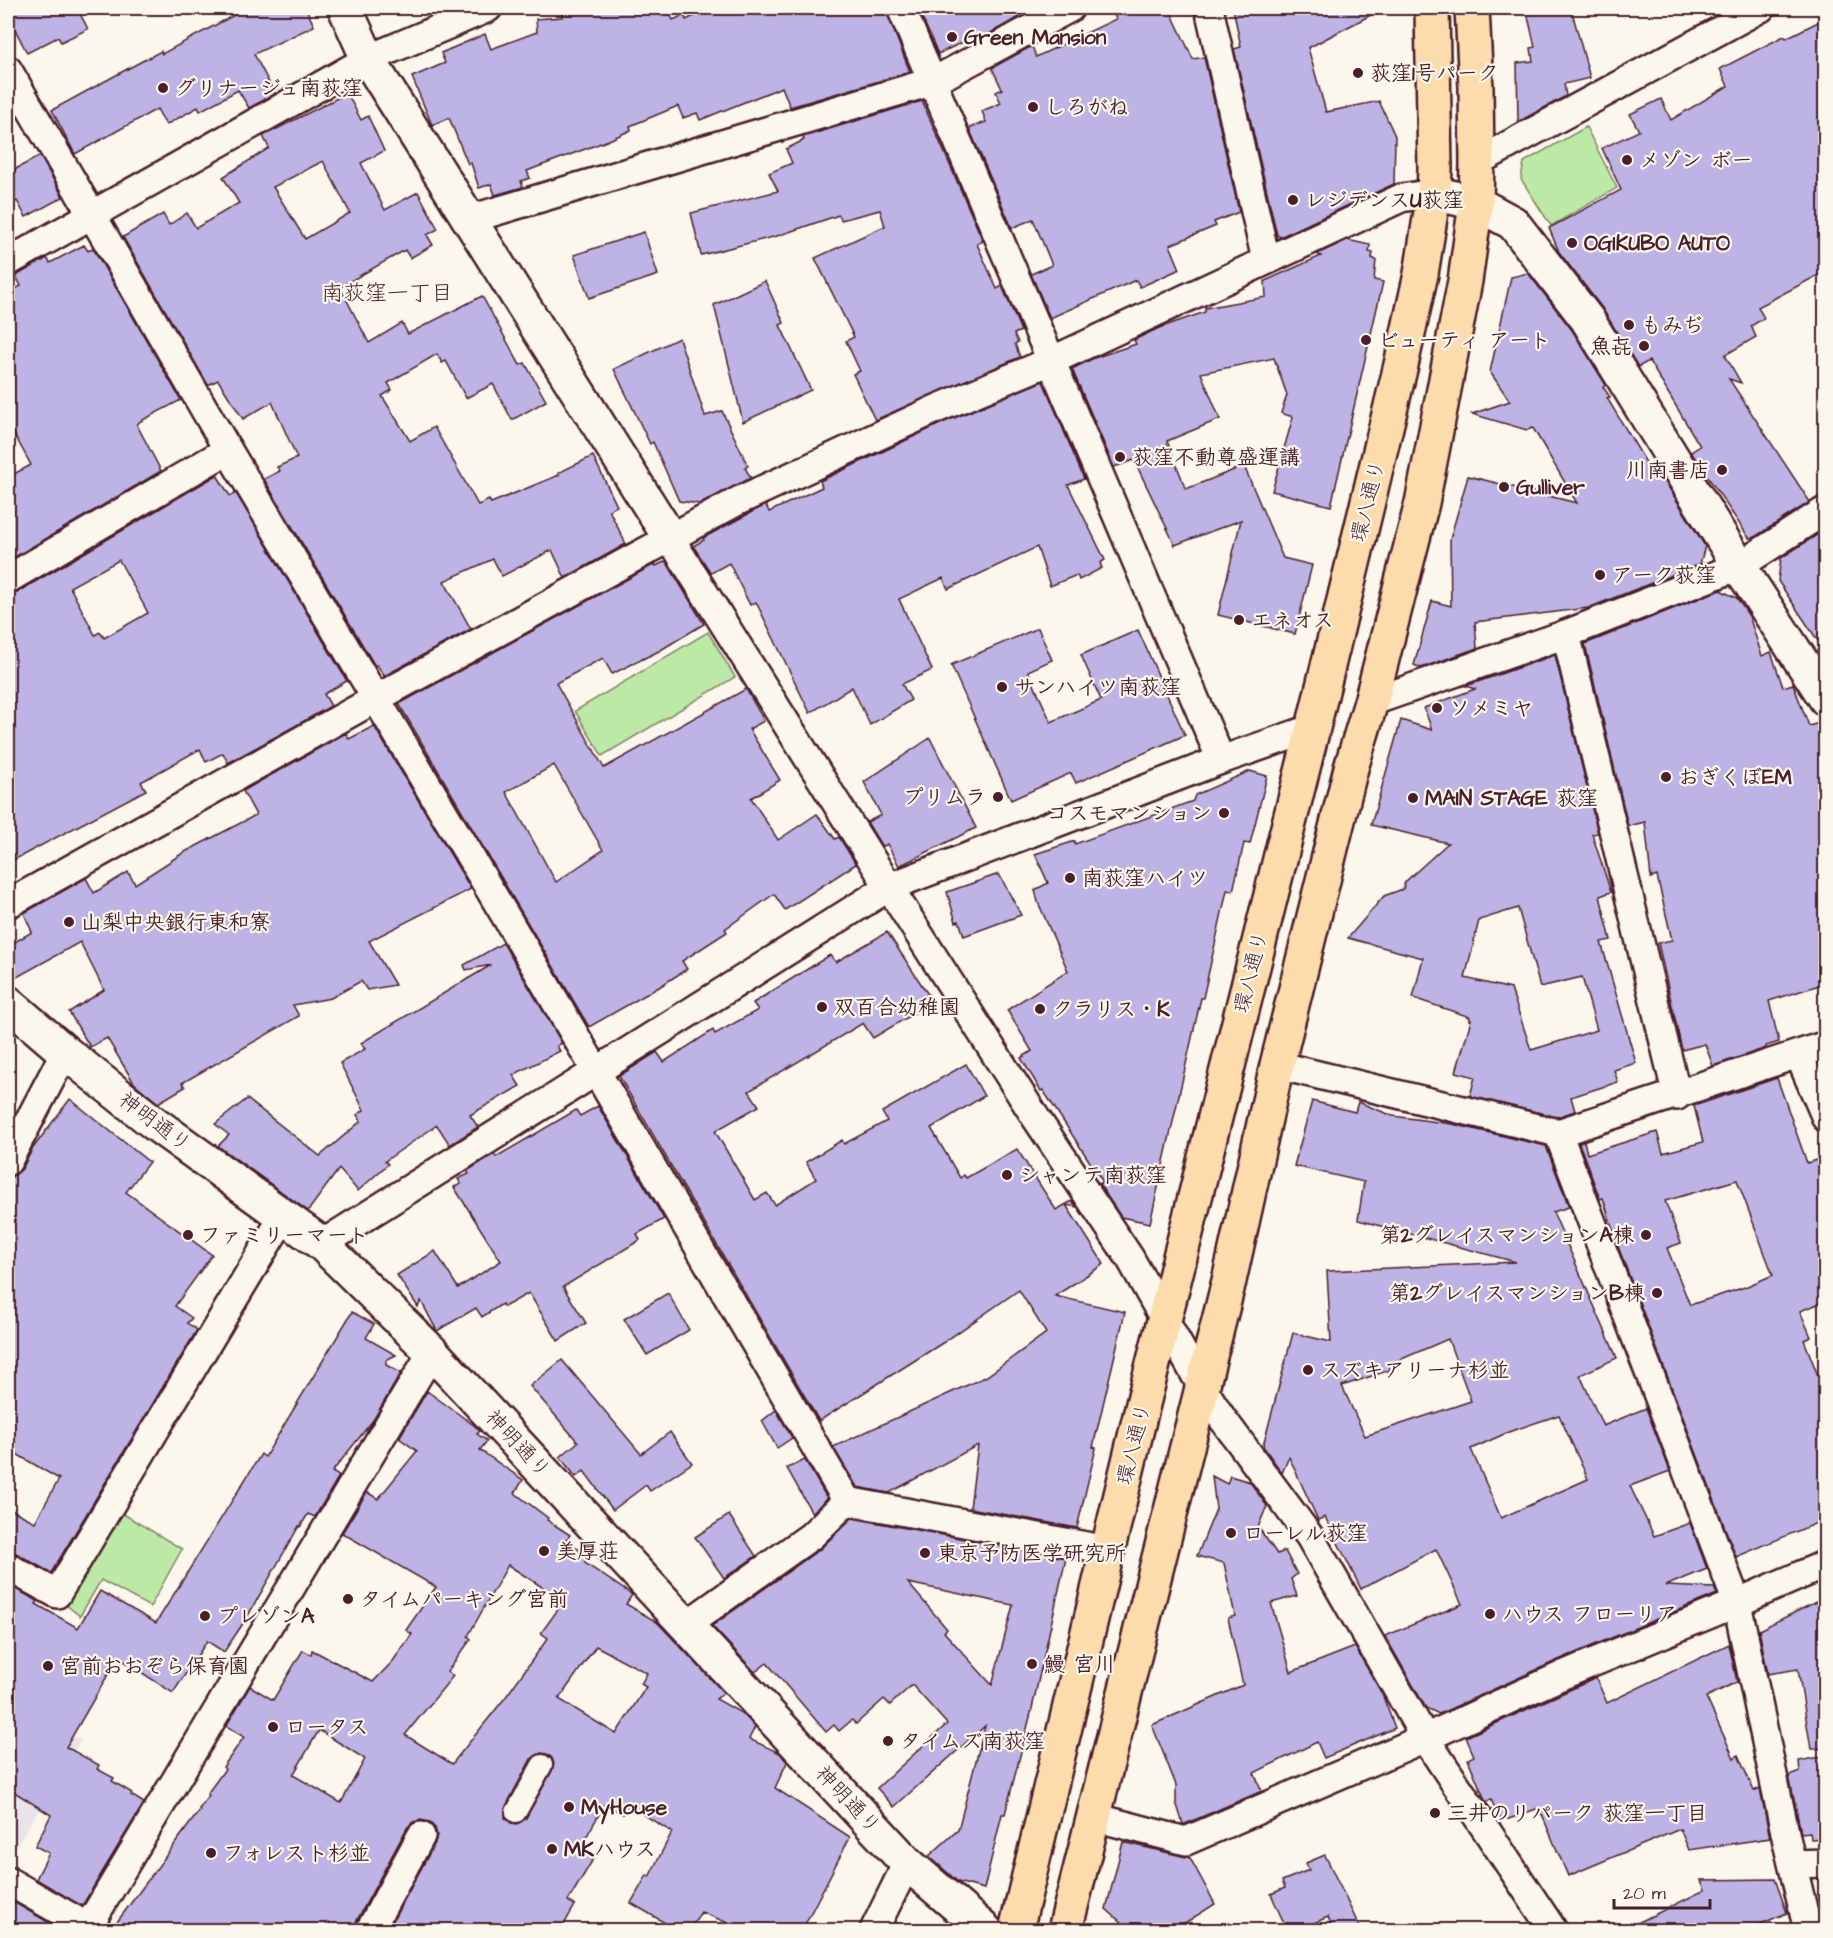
<svg xmlns="http://www.w3.org/2000/svg" width="1833" height="1938" viewBox="0 0 1833 1938" font-family="'Architects Daughter','Klee One',sans-serif">
<rect width="100%" height="100%" fill="#fbf7ec"/>
<filter id="ink" filterUnits="userSpaceOnUse"><feTurbulence type="fractalNoise" baseFrequency=".0167" numOctaves="2"/><feDisplacementMap in="SourceGraphic" scale="12" xChannelSelector="R" yChannelSelector="G"/><feConvolveMatrix kernelMatrix="1 2 1 2 8 2 1 2 1" color-interpolation-filters="sRGB"/></filter>
<g filter="url(#ink)">
<!-- built -->
<path fill="#e9e3ea" d="M8 1699 81 1740 8 1860Z"/>
<!-- green -->
<g fill="#bde9a6" stroke="#848468" stroke-width="1.5">
<path d="M1586 127 1617 188 1551 226 1521 179 1524 162Z"/>
<path d="M708 632 735 677 602 756 575 711Z"/>
<path d="M120 1512 182 1549 150 1607 101 1580 80 1616 65 1604Z"/>
</g>
<!-- building -->
<g fill="#beb3e5" stroke="#4a1f2b" stroke-width="1.5" fill-rule="evenodd">
<path d="M8 8H77L88 29 61 42 58 37 27 53 8 15Z"/>
<path d="M247 8H306L314 26 254 54 275 94 249 108 238 90 200 111 198 107 166 125 157 109 75 154 52 110 131 67 161 51 162 54Z"/>
<path d="M561 8H667L673 20 684 15 686 20 711 8H885L910 72 790 107 782 87 700 120 697 113 683 118 678 106 630 126 631 130 609 140 527 171 530 178 521 181 523 187 495 195 491 184 479 188 471 163 468 164 449 118 432 125 412 77 445 63 441 53 485 34 491 49 537 32 536 19 562 17Z"/>
<path d="M918 8H1015L1019 17 980 39 978 35 938 54Z"/>
<path d="M1111 8H1169L1193 59 1204 57 1239 212 1214 222 1216 226 1170 245 1180 269 1140 287 1136 280 1050 318 1031 274 1052 265 1033 219 1012 228 969 128 986 122 982 111 1001 103 996 92 1002 89 992 68 1032 46 1036 57 1116 19Z"/>
<path d="M1233 8H1384L1308 48 1326 112 1379 101 1395 136 1394 184 1280 237 1277 235 1234 49 1241 47Z"/>
<path d="M1526 8H1571L1590 78 1564 84 1566 96 1518 122 1517 63 1533 61 1531 48 1535 47Z"/>
<path d="M1826 18V271L1758 307 1764 318 1751 326 1756 337 1725 355 1741 383 1729 379 1810 502 1753 538H1749L1691 452 1700 446 1649 361 1638 367 1602 308 1559 252 1549 228 1621 190 1602 148 1639 131 1630 114 1661 99 1671 120 1728 86 1720 69 1784 36 1786 38Z"/>
<path d="M347 93 361 120 368 116 384 151 361 163 385 210 418 192 438 229 427 235 433 245 410 258 405 250 340 287 369 343 402 323 408 334 482 296 520 365 525 363 546 401 512 420 493 384 466 398 446 361 442 363 437 354 388 383 392 390 382 396 410 441 434 427 478 505 489 500 491 503 559 475 558 473 593 456 617 506 609 510 626 544 565 578 552 550 502 576 493 559 444 581 471 629 384 676 377 665 375 666 264 479 280 471 277 467 297 458 272 402 243 419 218 380 208 385 123 237 163 214 169 225 187 213 196 228 239 203 223 177 269 148 263 136ZM323 161 350 213 305 239 273 187Z"/>
<path d="M922 101 983 241 977 244 997 289 1002 286 1021 331 1014 334 1018 342 1015 344 1020 357 875 420 853 374 860 371 846 341 854 337 815 258 885 226 880 210 841 220 839 215 777 236 701 255 691 213 778 191 769 173 792 163 786 149 804 140 803 137Z"/>
<path d="M40 156 63 197 26 217 17 201 8 206V173Z"/>
<path d="M644 232 658 275 589 298 574 255Z"/>
<path d="M1347 240 1370 245 1369 252 1373 253 1372 258 1376 260 1374 280 1383 282 1331 506 1272 491 1293 417 1281 413 1287 395 1274 358 1201 373 1220 419 1167 441 1186 489 1244 466 1283 558 1312 565 1295 634 1218 615 1241 520 1175 545 1134 460 1114 467 1072 369 1094 358 1136 344 1134 340 1159 328 1205 312V308L1266 297 1265 281 1321 256 1317 254Z"/>
<path d="M84 245 88 251 93 248 181 400 139 422 137 425 161 471 8 561V477L31 465 8 423V293L21 286 16 276 47 258 50 263Z"/>
<path d="M1528 273 1572 330 1606 385 1603 387 1610 397 1607 398 1648 466 1651 464 1656 474 1659 472 1705 546 1700 564 1588 608 1475 622 1477 648 1421 668 1414 665 1432 601 1451 606 1450 539 1468 476 1577 503 1533 428 1527 430 1472 414 1510 401 1490 372 1511 277Z"/>
<path d="M765 281 784 323 780 325 811 390 743 422 714 305Z"/>
<path d="M679 338 705 416 722 411 748 466 745 468 751 478 700 504 679 501 653 442 650 444 614 369Z"/>
<path d="M1043 381 1084 479 1068 485 1105 560 1100 563 1102 568 1079 580 1077 575 1050 586 1037 547 948 589 943 578 899 599 932 670 902 684 911 700 870 725 852 687 810 713 756 602 750 605 729 563 711 573 693 546 704 540 703 538 752 512 766 505 769 512 822 487 820 481 888 449 942 423Z"/>
<path d="M217 475 230 496 236 493 347 681 324 694 331 706 228 763 223 753 206 762 200 749 141 782 146 790 8 863V595L16 593ZM119 560 148 613 104 638 100 632 95 635 70 587Z"/>
<path d="M1826 529V653L1778 581 1781 558Z"/>
<path d="M666 561 704 624 659 651 612 674 603 658 556 683 604 768 746 689 764 721 749 729 780 780 751 798 778 840 817 814 835 839 839 837 856 864 785 910 774 894 725 929 727 932 682 961 687 969 659 987 589 1027 399 704 655 564 656 566ZM554 765 603 850 556 882 506 792Z"/>
<path d="M1720 590 1737 598 1749 616 1762 656 1771 652 1783 687 1793 684 1809 726 1826 721V983L1769 1001 1779 1042 1766 1046V1048L1713 1066 1705 1044 1682 1050 1658 943 1672 940 1657 876 1651 878 1645 822 1628 826 1585 644Z"/>
<path d="M1038 628 1052 660 1028 671 1051 722 1101 700 1081 655 1138 630 1185 735 1076 783 1071 773 1011 800 951 665Z"/>
<path d="M1555 655 1598 833 1592 834 1611 892 1600 896 1611 940 1601 942 1636 1063 1614 1070 1618 1082 1571 1097 1575 1111 1557 1117 1470 1096 1475 1077 1456 1072 1471 1020H1469L1470 1017 1413 998 1423 958 1348 938 1384 896 1403 889 1405 882 1448 843 1371 825 1401 720 1432 730 1424 708 1475 689 1466 686ZM1518 908 1540 987 1582 977 1597 1030 1531 1050 1511 989 1465 978 1479 920Z"/>
<path d="M374 726 471 889 369 941 395 985 367 990 361 981 331 998 293 1005 299 1016 182 1083 185 1087 158 1103 134 1083 107 1038 90 1047 69 1012 104 990 80 942 8 982V946L32 932 24 913 86 878 94 893 128 872 135 884 183 853 256 815 243 791 346 733 349 739Z"/>
<path d="M930 738 976 828 899 866 887 844 882 847 867 822 881 815 864 782Z"/>
<path d="M1250 771 1267 776 1250 844 1244 843 1233 891 1227 890 1203 998H1201L1150 1223 1121 1217 1099 1184 1103 1182 1043 1090 1041 1091 1021 1058 1032 1051 1007 1010 1068 971 1038 902 1035 890 1048 883 1035 854 1075 841V844L1193 801 1195 795Z"/>
<path d="M999 874 1021 915 964 936 959 921 956 922 947 892Z"/>
<path d="M887 932 933 1002 873 1038 863 1023 749 1091 759 1106 715 1131 755 1200 767 1193 775 1205 816 1179 806 1162 842 1140 844 1144 887 1121 882 1112 966 1064 984 1096 931 1128 960 1178 964 1175 966 1178 1017 1149 1056 1210 1072 1201 1077 1207 1066 1205 1104 1264 1055 1296 1125 1312 1093 1447 1096 1448 1077 1528 970 1508 978 1445 889 1493 857 1487 833 1447 987 1376 1046 1333 1019 1290 944 1342 819 1421 619 1076 657 1052 664 1062 713 1030 715 1034 758 1010 753 1003 830 955 836 962Z"/>
<path d="M503 943 562 1043 557 1046 560 1051 513 1075 520 1086 470 1115 478 1127 450 1145 437 1125 385 1161 388 1164 358 1191 339 1169 308 1211 218 1146 229 1135 215 1124 247 1099 320 1156 361 1121 357 1115 364 1110 340 1063 365 1049 361 1043 491 965 466 970 464 965Z"/>
<path d="M1777 1078 1807 1163 1816 1160 1826 1182V1301L1800 1311 1811 1337 1804 1340 1826 1396V1519L1736 1557 1619 1249 1603 1198 1600 1199 1579 1143 1584 1141 1587 1154 1657 1132 1663 1153 1703 1142 1694 1106ZM1737 1180 1773 1275 1745 1287 1690 1305 1667 1248 1681 1243 1665 1201Z"/>
<path d="M70 1099 149 1162 126 1192 212 1255 175 1306 192 1318 187 1323 197 1330 51 1573 16 1553 8 1551V1508L35 1522 59 1479 8 1449V1180L22 1169 33 1148Z"/>
<path d="M1312 1101 1355 1112 1358 1102 1393 1116 1452 1124 1546 1146 1569 1207 1553 1212 1617 1358 1580 1375 1603 1426 1646 1408 1670 1471 1630 1486 1654 1536 1690 1523 1707 1569 1665 1586 1714 1588 1717 1594 1556 1661 1439 1714 1426 1708 1385 1636 1462 1604 1436 1549 1361 1589 1325 1517 1318 1520 1289 1457 1282 1473 1263 1446 1293 1333 1331 1342 1327 1271 1516 1262 1358 1220 1364 1182 1294 1166ZM1448 1339 1471 1401 1365 1436 1342 1386 1390 1370V1364ZM1559 1415 1588 1479 1501 1518 1471 1449 1511 1431Z"/>
<path d="M598 1106 664 1219 637 1234 640 1240 563 1287 586 1323 558 1341 529 1293 504 1307 502 1304 482 1317 476 1308 437 1331 421 1301 418 1307 397 1275 435 1251 458 1288 501 1261 454 1187 461 1184 458 1179 469 1174 467 1171 494 1154 496 1157 576 1110 580 1116Z"/>
<path d="M668 1293 689 1330 647 1355 624 1319Z"/>
<path d="M352 1312 374 1324 366 1338 396 1355 386 1360V1365L401 1373 374 1419 332 1472 339 1476 315 1517 308 1514 300 1527 299 1526 246 1619 224 1652 207 1641 173 1693 118 1657 66 1747 99 1765 97 1769 114 1778 112 1781 132 1793 131 1795 144 1803 82 1906 36 1879 49 1853 35 1846 51 1815 8 1788V1585L38 1601 36 1604 78 1628 100 1591 156 1623 261 1454 265 1457Z"/>
<path d="M562 1360 641 1454 670 1432 692 1463 650 1491 646 1485 613 1510 584 1471 576 1477 560 1457 578 1442 530 1386Z"/>
<path d="M427 1391 475 1426 480 1431 477 1434 487 1441 480 1450 523 1480 515 1493 548 1518 547 1520 570 1535 565 1541 585 1553V1563L632 1595 626 1604 657 1622 724 1693 716 1699 743 1714 755 1727 749 1739 780 1753 787 1762 775 1788 850 1837 802 1930H745L701 1912 690 1930H677L631 1903 647 1875 649 1877 672 1832 628 1805 623 1814 605 1804 580 1848 595 1856 568 1901 575 1905 561 1930H388L435 1843 437 1835 435 1828 429 1822 421 1820 413 1822 407 1828 356 1922 354 1930H111L200 1810 199 1809 209 1795 207 1794 225 1769 223 1767 244 1737 226 1726 250 1686 273 1700 303 1650 311 1655 312 1650 373 1682 393 1661 412 1634 406 1630 436 1587 342 1533 367 1492 378 1499 417 1451 399 1438ZM508 1565 564 1601 541 1633 548 1638 505 1698 452 1764 405 1735 453 1676 447 1672 471 1639 468 1636ZM596 1646 647 1673 641 1684 646 1687 616 1734 559 1699ZM319 1730 365 1759 341 1803 293 1775ZM541 1753 547 1754 552 1758 554 1764 552 1771 526 1818 517 1824 511 1823 505 1818 506 1806 531 1759Z"/>
<path d="M776 1410 792 1438 777 1448 762 1421Z"/>
<path d="M805 1460 827 1498 812 1513 787 1468Z"/>
<path d="M1212 1476 1227 1484 1230 1476 1250 1482 1267 1506 1258 1527 1277 1554 1285 1551 1297 1574 1291 1579 1297 1596 1271 1603 1291 1672 1355 1647 1382 1694 1395 1728 1324 1758 1317 1742 1254 1773 1262 1791 1185 1824H1183L1176 1802V1785L1152 1725 1243 1685 1228 1618 1235 1616 1224 1563 1197 1556 1216 1509Z"/>
<path d="M729 1515 756 1556 724 1578 695 1537Z"/>
<path d="M852 1518 1066 1558 1031 1713 1005 1814H1002L984 1889 958 1882 929 1856 958 1830 985 1726 894 1807 877 1788 947 1724 912 1685 890 1705 884 1699 856 1724 852 1720 839 1731 834 1725 826 1732 767 1663 755 1672 712 1626 820 1549ZM908 1583 1013 1605 992 1685 944 1632 947 1629Z"/>
<path d="M1824 1598 1821 1674 1826 1673V1748L1811 1749 1798 1669 1768 1674 1759 1630Z"/>
<path d="M1729 1644 1737 1682 1706 1697 1734 1758 1738 1755 1754 1791 1760 1788 1770 1838 1689 1850 1680 1829 1568 1876 1539 1808 1509 1819 1499 1818 1491 1799 1486 1802 1485 1800 1468 1759 1474 1756 1466 1737 1596 1678 1607 1703Z"/>
<path d="M1826 1756V1838L1811 1839 1810 1832 1801 1833 1789 1776 1800 1772 1799 1761Z"/>
<path d="M1123 1842 1190 1858 1215 1904 1174 1930H1130L1106 1909Z"/>
<path d="M1325 1855 1361 1930H1333L1328 1917 1297 1930H1287L1271 1894 1285 1888 1282 1881 1309 1870 1306 1863Z"/>
<path d="M1775 1879 1787 1913 1746 1930H1623L1705 1890 1701 1880Z"/>
<path d="M8 1899 62 1930H8Z"/>
</g>
<g fill="none" stroke-linecap="round" stroke-linejoin="round">
<defs>
<path id="pedestrian" d="M516 1812 542 1765"/>
<g id="minor">
<path d="M901 8 1221 760"/>
<path d="M1209 8 1266 260"/>
<path d="M8 70 228 450 509 922 847 1501 1108 1550"/>
<path d="M1477 162 1761 8"/>
<path d="M470 219 934 81 1070 8"/>
<path d="M8 262 368 59 488 8"/>
<path d="M670 538 889 887 1036 1118 1130 1258 1202 1387 1222 1418 1310 1537 1425 1738 1553 1930"/>
<path d="M8 579 228 450"/>
<path d="M1566 634 1677 1096"/>
<path d="M1371 702 1566 634 1739 566 1826 510"/>
<path d="M8 904 377 698 738 501 936 409 1051 361 1401 198 1434 193"/>
<path d="M1799 1055 1826 1118"/>
<path d="M1277 1065 1558 1133 1826 1045"/>
<path d="M1558 1133 1737 1603 1787 1842 1808 1930"/>
<path d="M8 1161 65 1052"/>
<path d="M322 1244 889 887 1221 760 1313 728"/>
<path d="M8 1567 57 1594 283 1217"/>
<path d="M686 1625 811 1536 847 1501"/>
<path d="M1094 1817 1186 1841 1425 1738 1563 1675 1737 1603 1826 1564"/>
<path d="M1793 1864 1826 1863"/>
<path d="M8 1881 88 1927"/>
<path d="M86 1930 432 1352"/>
<path d="M370 1930 421 1836"/>
<path d="M874 1930 907 1863"/>
</g>
<g id="tertiary">
<path d="M345 8 368 59 670 538"/>
<path d="M1434 193 1476 203 1513 223 1587 319 1739 566 1826 699"/>
<path d="M8 1003 65 1052 154 1123 322 1244 432 1352 907 1863 985 1930"/>
</g>
<g id="primary">
<path d="M1016 1930 1140 1416 1313 728 1401 365 1421 274 1434 193 1435 169 1432 8"/>
<path d="M1065 1930 1229 1281 1277 1065 1351 768 1371 702 1422 503 1465 281 1476 203 1477 162 1476 88 1472 8"/>
</g>
</defs>
<!-- pedestrian casing -->
<use href="#pedestrian" stroke="#4a1f2b" stroke-width="24"/>
<!-- minor casing -->
<use href="#minor" stroke="#4a1f2b" stroke-width="32"/>
<!-- tertiary casing -->
<use href="#tertiary" stroke="#4a1f2b" stroke-width="38"/>
<!-- primary casing -->
<use href="#primary" stroke="#4a1f2b" stroke-width="38"/>
<!-- pedestrian -->
<use href="#pedestrian" stroke="#fbf7ec" stroke-width="20"/>
<!-- minor -->
<use href="#minor" stroke="#fbf7ec" stroke-width="27"/>
<!-- tertiary -->
<use href="#tertiary" stroke="#fbf7ec" stroke-width="33"/>
<!-- primary -->
<use href="#primary" stroke="#fcdcac" stroke-width="33"/>
</g>
</g>
<!-- markers -->
<g fill="#4a1f2b" stroke="#fbf7ec" stroke-width="2">
<circle cx="952" cy="37" r="6"/>
<circle cx="1358" cy="73" r="6"/>
<circle cx="163" cy="88" r="6"/>
<circle cx="1033" cy="107" r="6"/>
<circle cx="1627" cy="160" r="6"/>
<circle cx="1293" cy="200" r="6"/>
<circle cx="1572" cy="243" r="6"/>
<circle cx="1629" cy="325" r="6"/>
<circle cx="1366" cy="340" r="6"/>
<circle cx="1644" cy="346" r="6"/>
<circle cx="1120" cy="457" r="6"/>
<circle cx="1722" cy="470" r="6"/>
<circle cx="1504" cy="487" r="6"/>
<circle cx="1600" cy="575" r="6"/>
<circle cx="1239" cy="620" r="6"/>
<circle cx="1002" cy="687" r="6"/>
<circle cx="1437" cy="708" r="6"/>
<circle cx="1666" cy="777" r="6"/>
<circle cx="998" cy="797" r="6"/>
<circle cx="1413" cy="798" r="6"/>
<circle cx="1224" cy="813" r="6"/>
<circle cx="1070" cy="878" r="6"/>
<circle cx="69" cy="922" r="6"/>
<circle cx="822" cy="1007" r="6"/>
<circle cx="1040" cy="1009" r="6"/>
<circle cx="1007" cy="1175" r="6"/>
<circle cx="188" cy="1235" r="6"/>
<circle cx="1646" cy="1235" r="6"/>
<circle cx="1657" cy="1293" r="6"/>
<circle cx="1308" cy="1370" r="6"/>
<circle cx="1231" cy="1533" r="6"/>
<circle cx="544" cy="1551" r="6"/>
<circle cx="925" cy="1553" r="6"/>
<circle cx="348" cy="1599" r="6"/>
<circle cx="1490" cy="1614" r="6"/>
<circle cx="205" cy="1616" r="6"/>
<circle cx="1032" cy="1664" r="6"/>
<circle cx="48" cy="1666" r="6"/>
<circle cx="273" cy="1727" r="6"/>
<circle cx="888" cy="1741" r="6"/>
<circle cx="569" cy="1807" r="6"/>
<circle cx="1435" cy="1813" r="6"/>
<circle cx="552" cy="1849" r="6"/>
<circle cx="211" cy="1853" r="6"/>
</g>
<g text-anchor="middle" dominant-baseline="central" stroke-width="4.5" stroke-linejoin="round" paint-order="stroke">
<!-- poi labels -->
<g font-size="21" font-weight="bold" fill="#4a1f2b" stroke="#fbf7ec" text-anchor="start">
<text x="964" y="37">Green Mansion</text>
<text x="1370" y="73">荻窪1号パーク</text>
<text x="175" y="88">グリナージュ南荻窪</text>
<text x="1045" y="107">しろがね</text>
<text x="1639" y="160">メゾン ボー</text>
<text x="1305" y="200">レジデンスU荻窪</text>
<text x="1584" y="243">OGIKUBO AUTO</text>
<text x="1641" y="325">もみぢ</text>
<text x="1378" y="340">ビューティ アート</text>
<text x="1632" y="346" text-anchor="end">魚㐂</text>
<text x="1132" y="457">荻窪不動尊盛運講</text>
<text x="1710" y="470" text-anchor="end">川南書店</text>
<text x="1516" y="487">Gulliver</text>
<text x="1612" y="575">アーク荻窪</text>
<text x="1251" y="620">エネオス</text>
<text x="1014" y="687">サンハイツ南荻窪</text>
<text x="1449" y="708">ソメミヤ</text>
<text x="1678" y="777">おぎくぼEM</text>
<text x="986" y="797" text-anchor="end">プリムラ</text>
<text x="1425" y="798">MAIN STAGE 荻窪</text>
<text x="1212" y="813" text-anchor="end">コスモマンション</text>
<text x="1082" y="878">南荻窪ハイツ</text>
<text x="81" y="922">山梨中央銀行東和寮</text>
<text x="834" y="1007">双百合幼稚園</text>
<text x="1052" y="1009">クラリス・K</text>
<text x="1019" y="1175">シャンテ南荻窪</text>
<text x="200" y="1235">ファミリーマート</text>
<text x="1634" y="1235" text-anchor="end">第2グレイスマンションA棟</text>
<text x="1645" y="1293" text-anchor="end">第2グレイスマンションB棟</text>
<text x="1320" y="1370">スズキアリーナ杉並</text>
<text x="1243" y="1533">ローレル荻窪</text>
<text x="556" y="1551">美厚荘</text>
<text x="937" y="1553">東京予防医学研究所</text>
<text x="360" y="1599">タイムパーキング宮前</text>
<text x="1502" y="1614">ハウス フローリア</text>
<text x="217" y="1616">プレゾンA</text>
<text x="1044" y="1664">鰻 宮川</text>
<text x="60" y="1666">宮前おおぞら保育園</text>
<text x="285" y="1727">ロータス</text>
<text x="900" y="1741">タイムズ南荻窪</text>
<text x="581" y="1807">MyHouse</text>
<text x="1447" y="1813">三井のリパーク 荻窪一丁目</text>
<text x="564" y="1849">MKハウス</text>
<text x="223" y="1853">フォレスト杉並</text>
</g>
<!-- street labels -->
<g font-size="21" fill="#4a1f2b" stroke="#fbf7ec">
<text transform="translate(1368 501) rotate(-76)">環八通り</text>
<text transform="translate(1251 972) rotate(-76)">環八通り</text>
<text transform="translate(155 1122) rotate(37)">神明通り</text>
<text transform="translate(518 1444) rotate(47)">神明通り</text>
<text transform="translate(1134 1444) rotate(-76)">環八通り</text>
<text transform="translate(848 1800) rotate(47)">神明通り</text>
</g>
<!-- neighbourhood labels -->
<g font-size="22" fill="#4a1f2b" stroke="#fbf7ec">
<text x="387" y="293">南荻窪一丁目</text>
</g>
</g>
<!-- margin -->
<rect width="1833" height="1938" fill="none" stroke="#fbf7ec" stroke-width="30"/>
<rect x="15" y="15" width="1803" height="1908" fill="none" stroke="#4a1f2b" stroke-width="2" filter="url(#ink)"/>
<!-- scale -->
<path d="M1614 1899v9h96v-9" fill="none" stroke="#4a1f2b" stroke-width="3"/>
<text x="1623" y="1899" font-size="18" fill="#4a1f2b" stroke="#fbf7ec" stroke-width="4.5" paint-order="stroke">20 m</text>
</svg>
